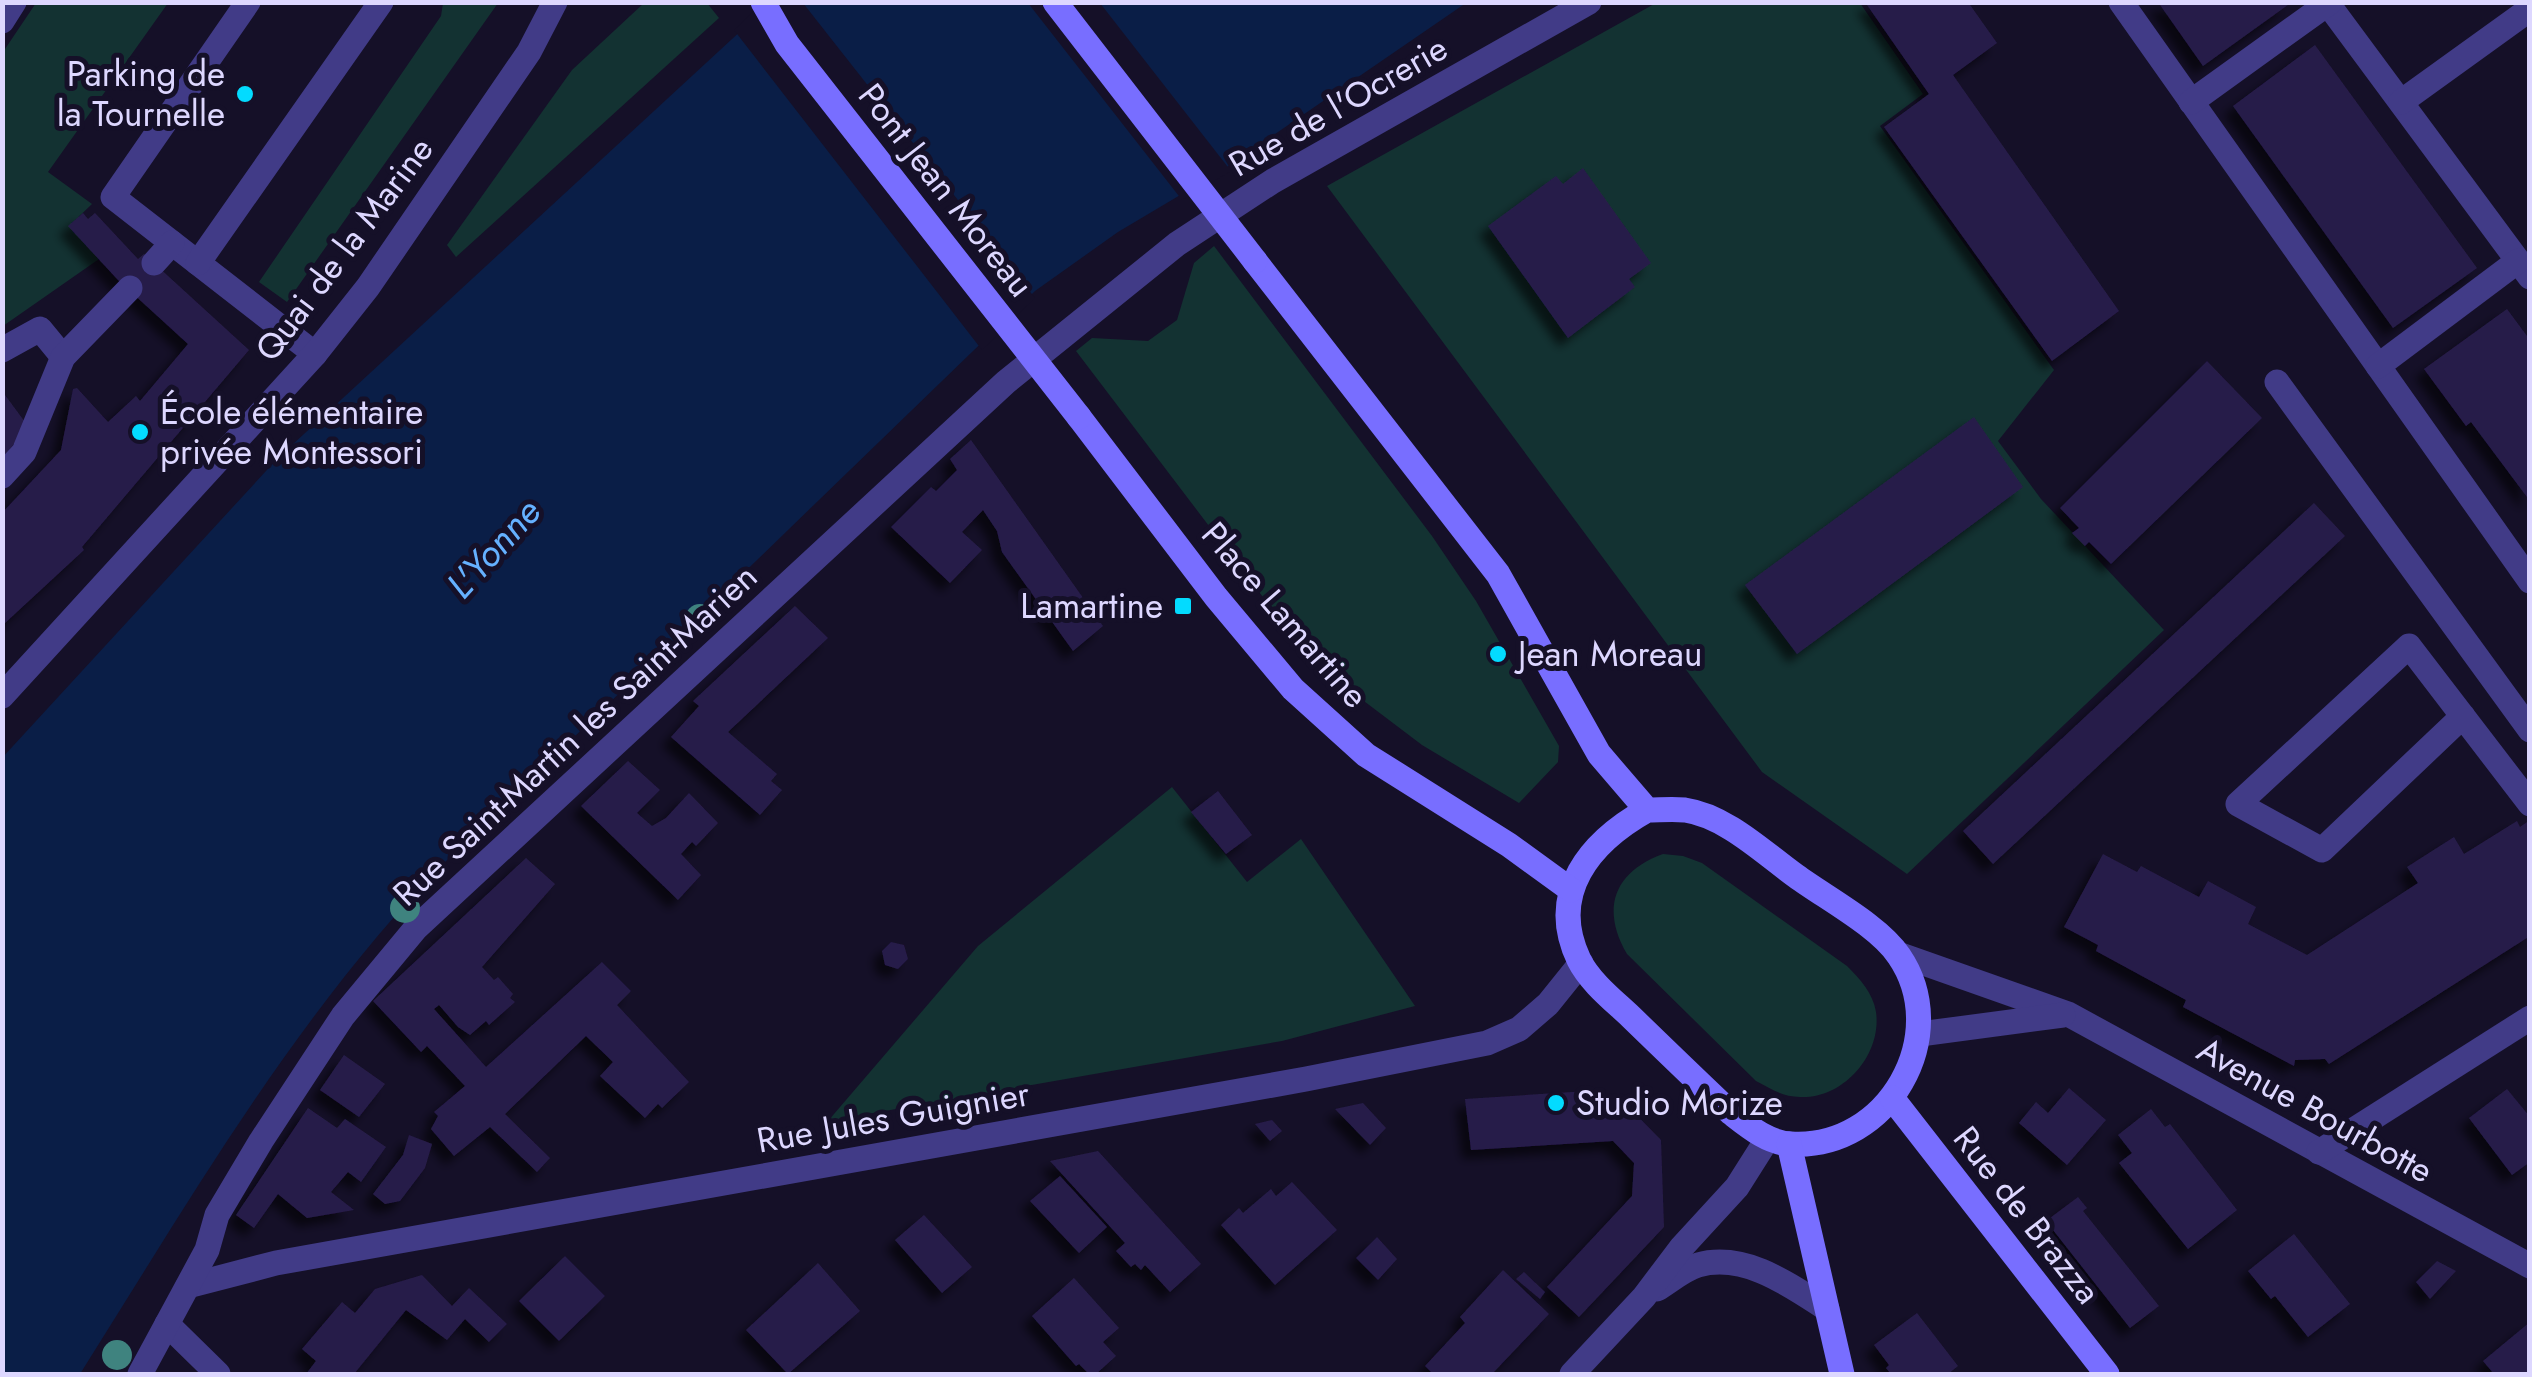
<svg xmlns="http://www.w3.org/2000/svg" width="2532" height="1377" viewBox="0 0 2532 1377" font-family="Jost,sans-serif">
<defs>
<filter id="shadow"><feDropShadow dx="-9" dy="9" stdDeviation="5" flood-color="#0009"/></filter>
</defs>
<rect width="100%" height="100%" fill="#151028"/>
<!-- green -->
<g fill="#133232">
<path d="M36 3H168L48 172 92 204 69 226 99 259 3 326V52Z"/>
<path d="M443 3H498L287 302 259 282 441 16Z"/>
<path d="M644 3H707L719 18 456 257 447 245 572 70Z"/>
<path d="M1656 3H1860L1923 94 1880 126 2054 370 1998 441 2041 499 2164 630 1907 874 1762 772 1327 186Z"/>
<path d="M1214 246 1432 536 1476 601 1559 746 1558 762 1519 803 1422 745 1352 692 1269 605 1076 351 1092 338 1148 341 1177 320 1194 263Z"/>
<path d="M1172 787 1247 882 1301 839 1415 1006 1282 1041 828 1121 978 946Z"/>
<path d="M1663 854 1683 856 1702 863 1847 966C1860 979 1873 993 1876 1012 1882 1055 1843 1099 1800 1097 1783 1097 1771 1089 1756 1081L1627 954C1601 910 1613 872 1663 854Z"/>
</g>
<!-- water -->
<path fill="#0a1e47" d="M771 3H1466L1224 169 1118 232 1035 291 450 857C300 1008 193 1195 80 1374H3L2 758 278 458Z"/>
<!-- pier -->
<g fill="#151028">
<path d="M763 2 803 3 1035 298 982 350 734 30Z"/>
<path d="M1028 3H1100L1231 171 1182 200Z"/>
</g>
<!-- building -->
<g fill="#271c49" filter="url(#shadow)">
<path d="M1865 2H1968L1997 43 1953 75 2119 311 2052 361 1884 127 1929 94Z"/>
<path d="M2158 2H2292L2203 66Z"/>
<path d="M2315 45 2477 268 2393 328 2233 106Z"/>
<path d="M1583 168 1651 263 1629 279 1635 287 1568 338 1488 226 1556 176 1563 184Z"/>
<path d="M83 213 88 219 95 213 138 259 144 254 249 350 82 547 84 550 4 624 2 513 61 450 73 389 77 388 108 422 136 396 140 401 188 344 118 280 68 226Z"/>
<path d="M2507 309 2530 340V501L2471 422 2466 426 2424 369Z"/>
<path d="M2207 361 2262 418 2111 564 2089 542 2085 546 2072 533 2079 528 2060 508Z"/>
<path d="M2 391 28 426 2 459Z"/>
<path d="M1974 417 2023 487 1797 654 1745 585Z"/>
<path d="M971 440 1103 626 1073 651 1002 552 997 531 983 510 962 532 982 550 950 583 891 527 931 487 936 491 957 470 950 459Z"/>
<path d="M2314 503 2345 536 1993 864 1963 831Z"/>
<path d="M795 606 828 638 728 732 777 774 771 781 782 790 760 815 671 737 699 706 693 701Z"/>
<path d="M628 761 660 790 637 813 652 826 666 818 689 793 718 823 696 846 692 842 681 854 701 875 678 900 581 806Z"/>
<path d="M1218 791 1252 835 1226 854 1191 812Z"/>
<path d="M2530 820V936L2329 1064 2325 1059 2295 1060 2294 1066 2183 1007 2186 1000 2096 951 2098 945 2064 927 2103 854 2137 872 2141 866 2199 897 2208 881 2256 907 2248 924 2307 955 2418 883 2407 867 2454 837 2464 854 2517 821 2520 827Z"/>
<path d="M526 858 555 884 482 967 494 980 498 977 513 994 510 998 515 1002 489 1025 486 1021 470 1035 458 1027 439 1005 434 1009 486 1067 602 962 631 991 617 1005 689 1082 662 1108 658 1104 645 1118 600 1076 613 1062 586 1036 505 1114 550 1158 537 1172 490 1127 454 1156 431 1129 438 1116 434 1112 465 1086 427 1046 421 1052 373 1001Z"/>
<path d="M891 942 904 945 908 959 898 969 885 965 882 951Z"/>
<path d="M344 1055 385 1084 359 1117 320 1090Z"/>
<path d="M2069 1088 2106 1120 2067 1165 2019 1123 2036 1102 2048 1113Z"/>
<path d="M2507 1089 2530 1117V1162L2512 1175 2469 1118Z"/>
<path d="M1588 1091V1098L1619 1097 1661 1140 1664 1227 1579 1317 1547 1287 1632 1196 1634 1163 1613 1141 1471 1150 1465 1099Z"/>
<path d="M1363 1103 1386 1128 1370 1145 1335 1109Z"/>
<path d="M308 1108 337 1128 345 1119 386 1147 361 1182 348 1172 331 1192 354 1210 307 1218 278 1194 254 1228 236 1215Z"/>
<path d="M2151 1109 2165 1127 2170 1124 2237 1210 2188 1249 2119 1163 2132 1153 2118 1135Z"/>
<path d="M1272 1120 1282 1131 1270 1141 1255 1124Z"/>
<path d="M409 1135 432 1144 425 1168 400 1201 385 1204 373 1194 403 1155Z"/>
<path d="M1098 1151 1201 1264 1170 1292 1145 1265 1141 1270 1135 1264 1131 1267 1116 1251 1125 1243 1050 1161Z"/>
<path d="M1060 1176 1107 1227 1079 1253 1030 1201Z"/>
<path d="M1292 1182 1337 1230 1275 1285 1221 1225 1239 1208 1243 1213 1271 1189 1276 1196Z"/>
<path d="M2078 1197 2087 1208 2083 1211 2159 1306 2130 1328 2046 1221Z"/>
<path d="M924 1215 972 1267 942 1293 895 1240Z"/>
<path d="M2294 1234 2350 1304 2308 1337 2275 1296 2271 1299 2248 1271Z"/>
<path d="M1377 1237 1397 1259 1378 1280 1356 1258Z"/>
<path d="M565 1256 605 1296 559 1341 519 1301Z"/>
<path d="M2437 1261 2456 1271 2430 1299 2416 1282Z"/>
<path d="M818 1263 860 1311 788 1374 746 1330Z"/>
<path d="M1503 1270 1549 1314 1492 1374H1433L1425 1366 1465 1323 1460 1317Z"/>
<path d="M1524 1272 1545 1292 1540 1299 1516 1279Z"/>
<path d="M422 1275 452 1306 469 1288 507 1324 489 1342 465 1319 447 1340 406 1310 354 1374H306L316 1361 302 1349 342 1302 355 1313 375 1289Z"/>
<path d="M1074 1278 1119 1328 1103 1342 1116 1356 1096 1374H1089L1079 1364 1076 1366 1032 1316Z"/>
<path d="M1917 1313 1958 1366 1948 1374H1891L1886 1368 1889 1365 1874 1345Z"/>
<path d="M2530 1322V1374H2494L2483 1361Z"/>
</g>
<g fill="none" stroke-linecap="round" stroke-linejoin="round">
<!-- lane -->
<g stroke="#413b87" stroke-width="25">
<path d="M248 2 113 197 315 354"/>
<path d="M2121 2 2530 581"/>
<path d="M2328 4 2530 277"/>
<path d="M2 21 14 2"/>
<path d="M2191 102 2330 2"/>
<path d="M2401 102 2530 9"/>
<path d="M198 263 381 2"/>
<path d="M2378 366 2518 261"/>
<path d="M2463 716 2322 850 2238 804 2409 646 2530 804"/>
</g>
<!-- street -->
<g stroke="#413b87" stroke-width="25">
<path d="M154 263 172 243"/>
<path d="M2 350 40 329 63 357"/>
<path d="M2277 382 2530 730"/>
<path d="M2 476 24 452 63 357 130 288"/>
<path d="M2 696 315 354 368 287 529 52 555 2"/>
<path d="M1898 954 2068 1014 2530 1266"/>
<path d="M1920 1034 2063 1015"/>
<path d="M2319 1152 2530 1018"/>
<path d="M188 1286 276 1263 1306 1079 1487 1043 1519 1029 1548 1004 1581 963"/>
<path d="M1657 1289C1669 1282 1684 1269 1698 1265 1745 1252 1790 1285 1827 1309"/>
<path d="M167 1324 218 1374"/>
<path d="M140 1374 207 1250 217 1215 261 1141 343 1016 416 928 1006 382 1177 244 1273 181 1589 2"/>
<path d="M1572 1374 1644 1297 1681 1248 1737 1187 1768 1138"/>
</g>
<!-- secondary -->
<g stroke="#786eff" stroke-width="25">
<path d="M1255 261 1498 574 1599 754 1647 810C1659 810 1673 809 1685 810 1726 816 1764 853 1796 876 1826 898 1879 926 1899 956 1953 1035 1888 1150 1791 1144 1768 1143 1749 1127 1731 1113 1697 1081 1664 1049 1631 1017 1613 1000 1590 982 1579 960 1547 893 1590 842 1647 810"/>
<path d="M1079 417 1216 597 1293 689 1366 755 1509 845 1571 890"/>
<path d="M1892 1098 2107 1374"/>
<path d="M1789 1144 1842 1374"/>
</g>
<!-- secondary-bridge -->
<g stroke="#786eff" stroke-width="25">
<path d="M763 2 787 44 1079 417"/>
<path d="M1055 2 1255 261"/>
</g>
</g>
<!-- trees -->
<g fill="#3f837f">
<circle cx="700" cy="619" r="15"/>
<circle cx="405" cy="908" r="15"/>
<circle cx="117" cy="1355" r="15"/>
</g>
<!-- markers -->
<g fill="#03dbff" stroke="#151028" stroke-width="4">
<circle cx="245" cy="94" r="10"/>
<circle cx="140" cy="432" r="10"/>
<rect x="1173" y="596" width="20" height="20" rx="5"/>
<circle cx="1498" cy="654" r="10"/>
<circle cx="1556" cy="1103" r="10"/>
</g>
<g text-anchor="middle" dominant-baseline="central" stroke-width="10" stroke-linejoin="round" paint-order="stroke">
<!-- poi labels -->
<g font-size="35" fill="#ddd7ff" stroke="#151028" text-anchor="start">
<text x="225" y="74" text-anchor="end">Parking de<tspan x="225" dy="40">la Tournelle</tspan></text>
<text x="160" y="412">École élémentaire<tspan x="160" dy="40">privée Montessori</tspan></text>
<text x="1163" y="606" text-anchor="end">Lamartine</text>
<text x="1518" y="654">Jean Moreau</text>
<text x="1576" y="1103">Studio Morize</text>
</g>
<!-- street labels -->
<g font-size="35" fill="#ddd7ff" stroke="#151028">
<text transform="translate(1338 106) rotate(-30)">Rue de l'Ocrerie</text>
<text transform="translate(946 190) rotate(52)">Pont Jean Moreau</text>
<text transform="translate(344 249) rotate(-53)">Quai de la Marine</text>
<text transform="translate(1285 615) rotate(49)">Place Lamartine</text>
<text transform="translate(575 735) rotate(-43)">Rue Saint-Martin les Saint-Marien</text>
<text transform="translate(2315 1110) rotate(29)">Avenue Bourbotte</text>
<text transform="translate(893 1117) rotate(-10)">Rue Jules Guignier</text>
<text transform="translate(2027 1215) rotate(52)">Rue de Brazza</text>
</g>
<!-- water labels -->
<g font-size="38" font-style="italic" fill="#65b1ff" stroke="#151028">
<text transform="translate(493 548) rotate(-48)">L'Yonne</text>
</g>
</g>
<!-- border -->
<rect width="2532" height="1377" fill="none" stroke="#ddd7ff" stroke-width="10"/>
</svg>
